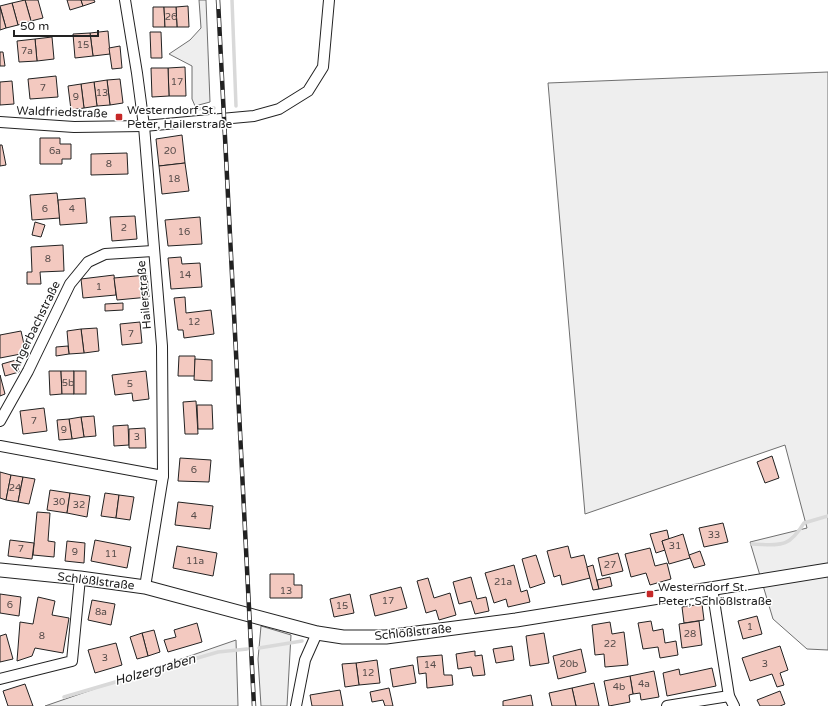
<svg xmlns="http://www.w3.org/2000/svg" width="828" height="706" viewBox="0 0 828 706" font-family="'Varela Round',sans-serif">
<rect width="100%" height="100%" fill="#fff"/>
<!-- green -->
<g fill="#eee" stroke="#6f6f6f">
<path d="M199 0H206L210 102 195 106 192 99V66L169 54 190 40 201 28Z"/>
<path d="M828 72V650L807 649 773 619 750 542 807 528 785 445 585 514 548 83Z"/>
<path d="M261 626 291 635 287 706H261L258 659Z"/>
<path d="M236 640 238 706H45Z"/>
</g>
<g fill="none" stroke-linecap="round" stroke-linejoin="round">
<!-- stream -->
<g stroke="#d9d9d9" stroke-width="3.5">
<path d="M232 0 236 106"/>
<path d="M151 111 214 108"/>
<path d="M752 544C780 545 788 549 804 523L828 516"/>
<path d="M259 648 302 641"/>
<path d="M64 697 218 652 247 649"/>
</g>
</g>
<!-- building -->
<g fill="#f3c9c0" stroke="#222">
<path d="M25 0H38L43 18 31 21Z"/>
<path d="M25 0 31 21 18 25 12 3Z"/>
<path d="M67 0H81L83 6 70 10Z"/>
<path d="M81 0H94L95 2 83 6Z"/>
<path d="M12 3 18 25 6 28 0 6Z"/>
<path d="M188 6 189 27H177L176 7Z"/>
<path d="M0 7 6 28 0 30Z"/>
<path d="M153 7H164L165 27H153Z"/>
<path d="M164 7H176L177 27H165Z"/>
<path d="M108 31 110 54 93 56 90 33Z"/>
<path d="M150 32H161L162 58H151Z"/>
<path d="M90 33 93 56 75 58 73 34Z"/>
<path d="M52 37 54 59 37 61 35 39Z"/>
<path d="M35 39 37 61 19 62 17 41Z"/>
<path d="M120 46 122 68 112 69 109 48Z"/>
<path d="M0 52H3L5 66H0Z"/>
<path d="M185 67 186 96H169L168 68Z"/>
<path d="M151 68H168L169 96 152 97Z"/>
<path d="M56 76 58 97 30 99 28 79Z"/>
<path d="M120 79 123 103 110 105 107 80Z"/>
<path d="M107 80 110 105 97 106 94 82Z"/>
<path d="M12 81 14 104 0 105V82Z"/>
<path d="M94 82 97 106 84 108 81 84Z"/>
<path d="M81 84 84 108 71 110 68 86Z"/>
<path d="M182 135 185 163 159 166 156 139Z"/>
<path d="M40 138H60V144H71V159H62V164H40Z"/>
<path d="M0 145H2L6 165 0 166Z"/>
<path d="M127 153 128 174 91 175V154Z"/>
<path d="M185 163 189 191 162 194 159 166Z"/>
<path d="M57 193 60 218 32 220 30 195Z"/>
<path d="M85 198 87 223 60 225 58 200Z"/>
<path d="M135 216 137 239 112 241 110 217Z"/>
<path d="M200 217 202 244 168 246 165 220Z"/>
<path d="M35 222 45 225 41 237 32 235Z"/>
<path d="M63 245 64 271 40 272 41 284H27V272H32L31 247Z"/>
<path d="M181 257 182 264 200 263 202 287 171 289 168 258Z"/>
<path d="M114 275 116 295 83 298 81 279Z"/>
<path d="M147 275 149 297 117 300 114 278Z"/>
<path d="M185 297 186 313 211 310 214 334 184 338 183 330H178L174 298Z"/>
<path d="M123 303V310L105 311V304Z"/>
<path d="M140 322 142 343 122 345 120 324Z"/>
<path d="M97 328 99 351 84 353 81 329Z"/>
<path d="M81 329 84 353 69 354 67 331Z"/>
<path d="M21 331 26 353 0 358V335Z"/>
<path d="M68 346 69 354 56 356V347Z"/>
<path d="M179 356H195V376H178Z"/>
<path d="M195 359 212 360V381L194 380Z"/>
<path d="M16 360 19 372 5 376 2 364Z"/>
<path d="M49 371H61L62 394 50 395Z"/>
<path d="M61 371H74V394H62Z"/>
<rect x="74" y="371" width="12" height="23"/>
<path d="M146 371 149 399 133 401 132 393 115 395 112 375Z"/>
<path d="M0 375 5 394 0 396Z"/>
<path d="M196 401 198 434H185L183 402Z"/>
<path d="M197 405H212L213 429H198Z"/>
<path d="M44 408 47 431 23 434 20 411Z"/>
<path d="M94 416 96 436 84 437 81 417Z"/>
<path d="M81 417 84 437 72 439 69 419Z"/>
<path d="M69 419 72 439 59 440 57 420Z"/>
<path d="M128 425 129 445 114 446 113 426Z"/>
<path d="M145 428 146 448H129V429Z"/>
<path d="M772 456 779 478 765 483 757 462Z"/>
<path d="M180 458 211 460 209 482 178 481Z"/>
<path d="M0 472 11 475 6 500 0 498Z"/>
<path d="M11 475 23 477 18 502 6 500Z"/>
<path d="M23 477 35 479 29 504 18 502Z"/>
<path d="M50 490 70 493 67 513 47 510Z"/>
<path d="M70 493 90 496 87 517 67 513Z"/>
<path d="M105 493 119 495 116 518 101 516Z"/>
<path d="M119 495 134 497 130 520 116 518Z"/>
<path d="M178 502 213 506 210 529 175 525Z"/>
<path d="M37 512 50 513 48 541 55 542 54 557 33 555Z"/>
<path d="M723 523 728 542 704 547 699 528Z"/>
<path d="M667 530 669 539 662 541 665 550 656 553 650 534Z"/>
<path d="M683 534 690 558 669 564 662 541Z"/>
<path d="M10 540 34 543 32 559 8 556Z"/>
<path d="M95 540 131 547 127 568 91 561Z"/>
<path d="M67 541 85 543 84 563 65 561Z"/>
<path d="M177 546 217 553 213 576 173 568Z"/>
<path d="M568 546 571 558 584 555 590 578 562 585 560 575 554 577 547 551Z"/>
<path d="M650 548 655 566 667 563 671 579 650 585 646 573 631 577 625 554Z"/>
<path d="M700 551 705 565 694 568 689 555Z"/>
<path d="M618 553 623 571 602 576 598 558Z"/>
<path d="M536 555 545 583 530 588 522 559Z"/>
<path d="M514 565 521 592 527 590 530 602 508 607 506 599 494 603 485 573Z"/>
<path d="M593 565 599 589 593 590 587 567Z"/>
<path d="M270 574H294V585H302V598H270Z"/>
<path d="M471 577 477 599 486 597 489 611 475 614 471 601 459 604 453 582Z"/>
<path d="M610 577 612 586 599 589 597 580Z"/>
<path d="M428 578 434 598 450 593 456 615 439 620 436 610 426 613 417 581Z"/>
<path d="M401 587 407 608 375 616 370 595Z"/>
<path d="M0 594 21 597 19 616 0 613Z"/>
<path d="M350 594 354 613 334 617 330 599Z"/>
<path d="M38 597 55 601 52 615 69 618 63 653 35 648 32 656 17 661 20 622 33 624Z"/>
<path d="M92 600 115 604 111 625 88 620Z"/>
<path d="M702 604 704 620 684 623 682 607Z"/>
<path d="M757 616 762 634 743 639 738 621Z"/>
<path d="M651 621 653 631 663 629 665 643 676 641 678 655 660 658 658 647 643 649 638 623Z"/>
<path d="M699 621 702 645 682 648 679 624Z"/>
<path d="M610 622 612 634 624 632 628 665 605 667 604 654 595 655 592 625Z"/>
<path d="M197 623 202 642 168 652 164 640 176 637 174 630Z"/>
<path d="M154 630 160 652 148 656 142 633Z"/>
<path d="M142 633 148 656 137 659 130 637Z"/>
<path d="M544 633 549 663 530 666 526 636Z"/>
<path d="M6 634 13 659 0 662V636Z"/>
<path d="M116 643 122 665 95 673 88 650Z"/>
<path d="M512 646 514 660 496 663 493 649Z"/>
<path d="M780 646 788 670 780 673 784 685 777 687 772 674 750 681 742 658Z"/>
<path d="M581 649 586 672 558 679 553 656Z"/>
<path d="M475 651V656L482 655 485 675 473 676 471 667 458 669 456 654Z"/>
<path d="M442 655 444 675H452L453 685 427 688 426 673 419 674 417 657Z"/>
<path d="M377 660 380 683 359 685 356 663Z"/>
<path d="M356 663 359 685 345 687 342 664Z"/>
<path d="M413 665 416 683 393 687 390 669Z"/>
<path d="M712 668 716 686 667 696 663 673 679 669 680 675Z"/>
<path d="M654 671 659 697 641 700 640 693 633 694 630 676Z"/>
<path d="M630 676 633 694 629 695 630 702 609 706 604 681Z"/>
<path d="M594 683 599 706H576L572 688Z"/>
<path d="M25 684 33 706H8L3 691Z"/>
<path d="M389 688 393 706H385L383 700 372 702 370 692Z"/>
<path d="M572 688 576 706H552L549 693Z"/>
<path d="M340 690 343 706H312L310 695Z"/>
<path d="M780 691 785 704 780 706H760L757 700Z"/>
<path d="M531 695 533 706H503V701Z"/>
</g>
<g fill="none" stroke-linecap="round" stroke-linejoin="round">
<defs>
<g id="minor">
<path d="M125 0 137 73 144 126 162 346 163 476 145 587"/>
<path d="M0 122 74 127 144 126 254 116 279 109 308 91 323 67 329 0"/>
<path d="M0 421 28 371 70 284 88 262 105 254 153 251"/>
<path d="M0 446 163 476"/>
<path d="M712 588 729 696 734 706"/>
<path d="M0 679 72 661 80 578"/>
<path d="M296 706 305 660 317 633"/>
<path d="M667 706 729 696"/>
</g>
<path id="tertiary" d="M0 570 80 578 145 587 317 633 343 637H386L516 620 828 570"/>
</defs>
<!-- minor casing -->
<use href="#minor" stroke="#222" stroke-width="12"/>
<!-- tertiary casing -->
<use href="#tertiary" stroke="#222" stroke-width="15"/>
<!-- minor -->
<use href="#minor" stroke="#fff" stroke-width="10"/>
<!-- tertiary -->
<use href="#tertiary" stroke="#fff" stroke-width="13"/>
<defs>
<path id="rail" d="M218 0 254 706"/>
</defs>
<!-- rail casing -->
<use href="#rail" stroke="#222" stroke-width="4.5"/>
<!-- rail -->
<use href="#rail" stroke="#fff" stroke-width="3" stroke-dasharray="9" stroke-linecap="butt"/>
</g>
<!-- markers -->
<g fill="#c62828" stroke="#fff" stroke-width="1.5">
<rect x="115" y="113" width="8" height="8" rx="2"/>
<rect x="646" y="590" width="8" height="8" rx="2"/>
</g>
<g text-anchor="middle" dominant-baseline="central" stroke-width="3" stroke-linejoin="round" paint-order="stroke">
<!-- number labels -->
<g font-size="10" fill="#564c4a">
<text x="171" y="17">26</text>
<text x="83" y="45">15</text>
<text x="27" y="51">7a</text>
<text x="177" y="82">17</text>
<text x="43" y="88">7</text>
<text x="102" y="93">13</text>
<text x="76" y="97">9</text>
<text x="55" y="151">6a</text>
<text x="170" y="151">20</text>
<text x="109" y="164">8</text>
<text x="174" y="179">18</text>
<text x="45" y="209">6</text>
<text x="72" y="209">4</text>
<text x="124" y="228">2</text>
<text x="184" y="232">16</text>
<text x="48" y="259">8</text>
<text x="185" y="275">14</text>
<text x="99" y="287">1</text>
<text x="194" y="322">12</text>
<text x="131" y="334">7</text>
<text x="68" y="383">5b</text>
<text x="130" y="384">5</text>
<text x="34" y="421">7</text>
<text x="64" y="430">9</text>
<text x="137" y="437">3</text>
<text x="194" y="470">6</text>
<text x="15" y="488">24</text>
<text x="59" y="502">30</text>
<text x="79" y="505">32</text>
<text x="194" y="516">4</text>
<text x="714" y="535">33</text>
<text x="675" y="546">31</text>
<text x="21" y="549">7</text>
<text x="75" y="552">9</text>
<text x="111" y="554">11</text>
<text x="195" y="561">11a</text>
<text x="610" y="565">27</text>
<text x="503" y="582">21a</text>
<text x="286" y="591">13</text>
<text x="388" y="601">17</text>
<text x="10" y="605">6</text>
<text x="342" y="606">15</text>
<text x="101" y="612">8a</text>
<text x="750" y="627">1</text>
<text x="690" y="634">28</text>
<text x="42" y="636">8</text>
<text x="610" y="644">22</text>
<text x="105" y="658">3</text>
<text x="569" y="664">20b</text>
<text x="765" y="664">3</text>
<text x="430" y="665">14</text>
<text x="368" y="673">12</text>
<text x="644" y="684">4a</text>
<text x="619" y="687">4b</text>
</g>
<!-- poi labels -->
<g font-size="12" fill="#222" stroke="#fff" text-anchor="start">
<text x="127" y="110">Westerndorf St.<tspan x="127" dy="14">Peter, Hailerstraße</tspan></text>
<text x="658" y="587">Westerndorf St.<tspan x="658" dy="14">Peter, Schlößlstraße</tspan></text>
</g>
<!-- street labels -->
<g font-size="12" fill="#222" stroke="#fff">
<text transform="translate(62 112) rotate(2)">Waldfriedstraße</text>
<text transform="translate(144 295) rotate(-95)">Hailerstraße</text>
<text transform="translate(35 326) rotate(-64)">Angerbachstraße</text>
<text transform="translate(96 581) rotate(7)">Schlößlstraße</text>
<text transform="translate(413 632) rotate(-6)">Schlößlstraße</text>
</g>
<!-- water labels -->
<g font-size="13" font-style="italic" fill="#222" stroke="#fff">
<text transform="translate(155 670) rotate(-16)">Holzergraben</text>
</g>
</g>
<!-- scale -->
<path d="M14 30v6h84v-6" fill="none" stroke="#222222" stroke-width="2"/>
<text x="20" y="30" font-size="12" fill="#222222" stroke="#ffffff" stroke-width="3" paint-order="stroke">50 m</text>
</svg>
